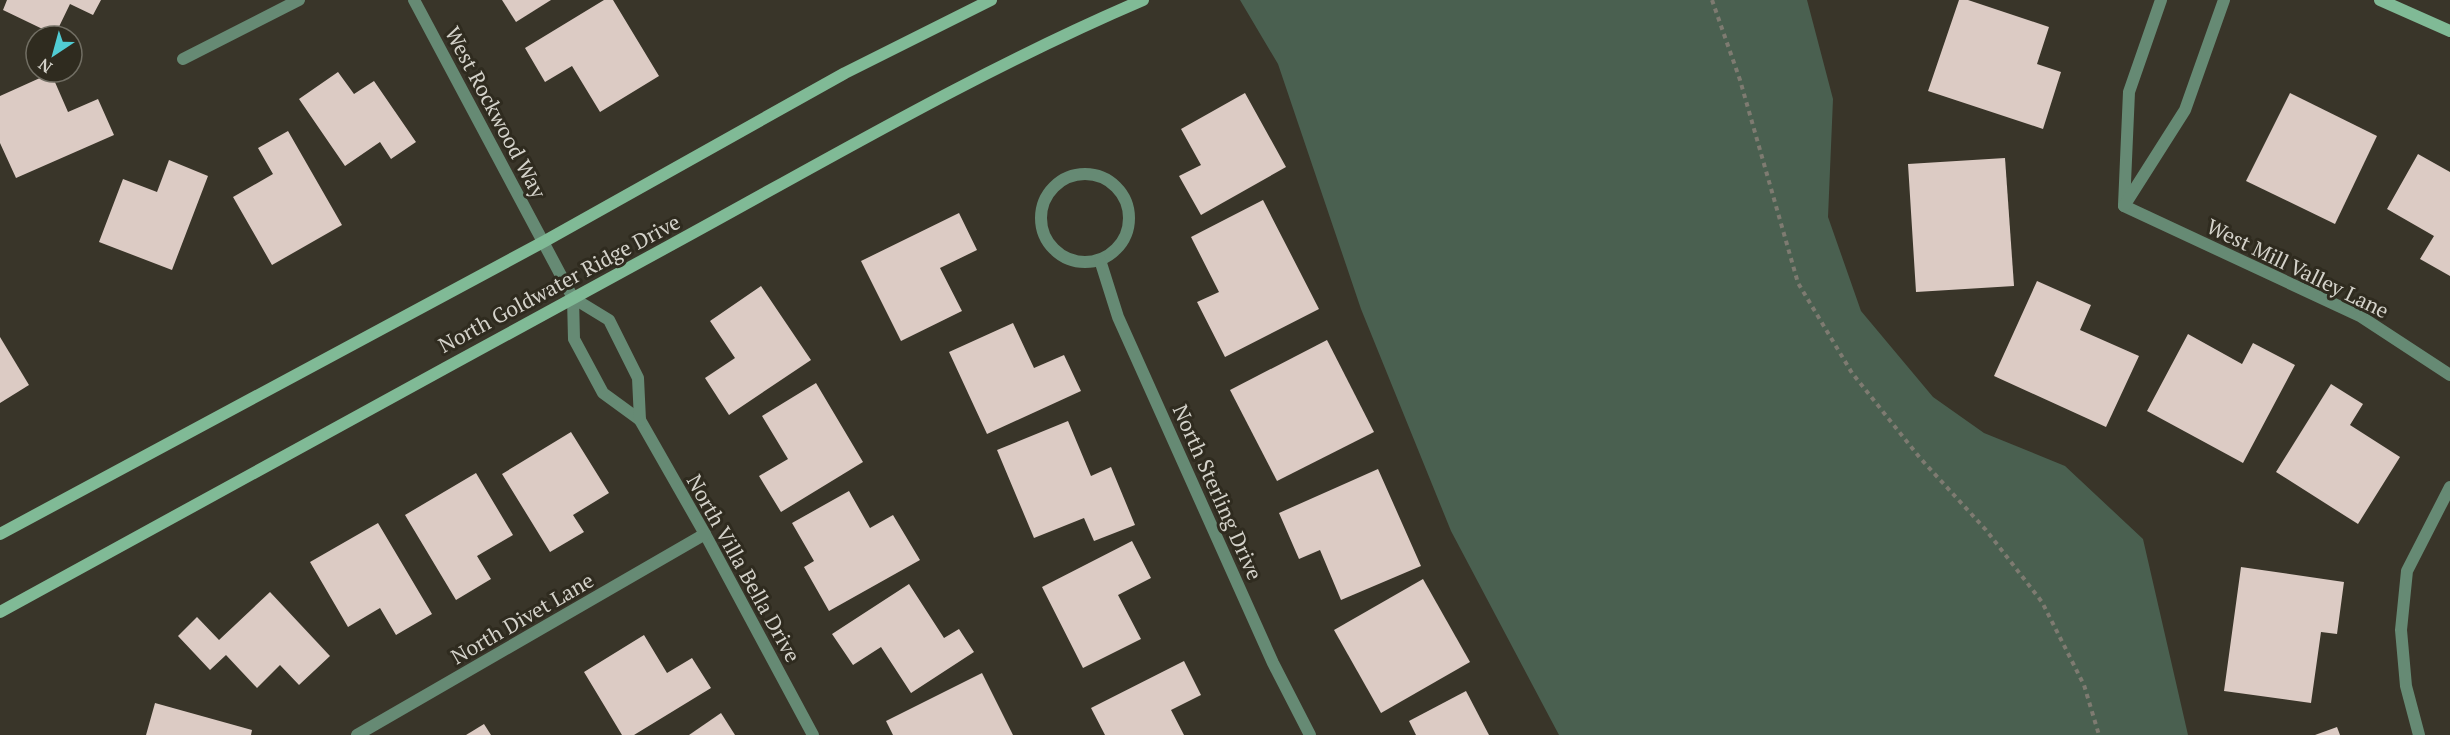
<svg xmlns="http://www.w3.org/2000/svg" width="2450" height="735" viewBox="0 0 2450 735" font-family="'PT Serif',serif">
<rect width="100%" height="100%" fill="#393529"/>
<!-- green -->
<path fill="#4a6050" d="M1240 0H1807L1833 99 1828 217 1861 311 1933 397 1984 433 2065 466 2143 539 2188 735H1559L1451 531 1361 309 1278 64Z"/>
<!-- building -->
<g fill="#dccbc4">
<path d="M7 0H101L93 15 70 4 55 35 3 10Z"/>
<path d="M502 0H551L516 22Z"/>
<path d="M604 0H613L659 76 600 112 572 66 545 82 525 48Z"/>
<path d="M1959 0H1968L2049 27 2037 64 2061 72 2043 129 1928 91Z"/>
<path d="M338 72 354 94 374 81 416 142 391 159 380 142 345 166 299 99Z"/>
<path d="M51 73 68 112 98 99 114 135 16 178 0 143V96Z"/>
<path d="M1245 93 1286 167 1201 215 1179 176 1201 165 1181 129Z"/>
<path d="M2290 93 2377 136 2335 224 2246 181Z"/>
<path d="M288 131 342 225 272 265 233 197 273 174 258 148Z"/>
<path d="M2418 154 2450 172V276L2420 259 2434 236 2387 209Z"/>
<path d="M2005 158 2014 286 1916 292 1908 164Z"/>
<path d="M169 160 208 176 172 270 99 242 123 179 157 192Z"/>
<path d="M1263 200 1319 309 1225 357 1197 302 1219 292 1191 237Z"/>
<path d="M959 213 977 250 940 268 962 311 901 341 861 261Z"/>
<path d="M2037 281 2091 305 2080 330 2139 356 2106 427 1994 376Z"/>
<path d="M761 286 811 360 729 415 705 378 735 358 710 321Z"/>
<path d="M1013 323 1034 368 1064 355 1081 391 987 434 949 352Z"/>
<path d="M2188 334 2242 364 2253 343 2295 365 2243 463 2147 411Z"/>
<path d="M0 337 29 385 0 403Z"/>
<path d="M1327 340 1374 432 1277 481 1230 390Z"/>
<path d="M816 383 863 462 781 512 759 476 788 459 762 416Z"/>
<path d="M2331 384 2363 404 2350 425 2400 457 2358 524 2276 472Z"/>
<path d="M1068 421 1091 476 1111 467 1135 525 1094 541 1084 518 1034 538 997 450Z"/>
<path d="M571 432 609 493 573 515 584 532 550 552 502 474Z"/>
<path d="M1378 469 1421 566 1341 600 1320 550 1299 559 1279 513Z"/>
<path d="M476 473 513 535 477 556 491 579 456 600 405 515Z"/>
<path d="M849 491 870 528 893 515 920 560 829 611 804 567 814 561 792 523Z"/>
<path d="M378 523 432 614 396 635 380 608 348 627 310 562Z"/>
<path d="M1132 541 1151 578 1118 595 1141 639 1083 668 1042 587Z"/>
<path d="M2241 567 2344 582 2337 634 2321 632 2311 703 2224 691Z"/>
<path d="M1423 579 1470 662 1381 713 1334 630Z"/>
<path d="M909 584 944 638 959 629 974 652 911 693 881 647 853 665 832 634Z"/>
<path d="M270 592 330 656 299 685 280 665 257 688 226 655 210 670 178 636 197 617 219 640Z"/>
<path d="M644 635 667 673 692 658 711 688 634 735H622L584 672Z"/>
<path d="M1184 661 1201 695 1171 710 1184 735H1105L1091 708Z"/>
<path d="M982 673 1013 735H893L886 721Z"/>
<path d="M1466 691 1489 735H1416L1409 721Z"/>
<path d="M155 703 252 730 251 735H146Z"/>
<path d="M721 713 735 735H689Z"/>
<path d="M484 724 491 735H466Z"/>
<path d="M2337 727 2340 735H2315Z"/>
</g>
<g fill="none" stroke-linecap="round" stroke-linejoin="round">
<!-- path -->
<path stroke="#7e7b71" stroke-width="4" stroke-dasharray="4.5 4.5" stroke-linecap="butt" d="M1712 0 1740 80 1798 283 1852 373 1920 458 1986 530 2042 602 2084 685 2099 735"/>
<!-- street -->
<g stroke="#668a74" stroke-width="12">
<path d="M414 0 573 298 574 339 603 393 640 420 705 534 813 735"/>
<path d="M183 59 299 0"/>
<circle cx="1085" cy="218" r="44"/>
<path d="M2124 205 2129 92 2161 0"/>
<path d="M2124 206 2360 316 2450 375"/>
<path d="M2124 206 2185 110 2224 0"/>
<path d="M1100 260 1118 317 1273 663 1310 735"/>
<path d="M573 298 609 320 638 378 640 420"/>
<path d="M357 735 705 534"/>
<path d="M2419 735 2406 686 2401 630 2407 571 2450 487"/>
</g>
<!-- secondary -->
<g stroke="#80ba96" stroke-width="12">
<path d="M2380 0 2450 31"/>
<path d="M0 534 545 241 845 73 991 0"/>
<path d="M0 612C222 489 446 368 669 246 825 161 979 70 1143 0"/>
</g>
</g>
<g text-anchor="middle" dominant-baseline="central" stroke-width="6" stroke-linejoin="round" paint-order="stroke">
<!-- street labels -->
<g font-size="21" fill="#d4d2ca" stroke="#2f2b1f">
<text transform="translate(496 112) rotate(62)">West Rockwood Way</text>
<text transform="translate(2298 268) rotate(26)">West Mill Valley Lane</text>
<text transform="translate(559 283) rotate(-28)">North Goldwater Ridge Drive</text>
<text transform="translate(1218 492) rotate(66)">North Sterling Drive</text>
<text transform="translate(744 568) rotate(61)">North Villa Bella Drive</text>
<text transform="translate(522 618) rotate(-30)">North Divet Lane</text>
</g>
</g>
<!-- north arrow -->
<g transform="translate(54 54) rotate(216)"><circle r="28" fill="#2f2b1f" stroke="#716e63" stroke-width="1.5"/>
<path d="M0-4.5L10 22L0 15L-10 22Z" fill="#51ccd4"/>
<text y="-9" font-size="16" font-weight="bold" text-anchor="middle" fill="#d4d2ca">N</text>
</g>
</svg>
